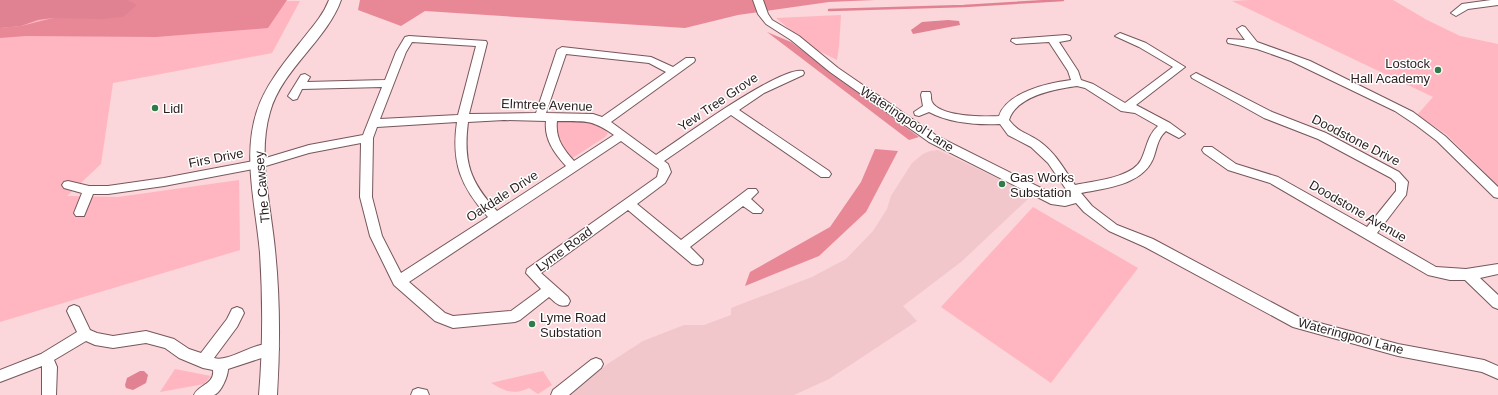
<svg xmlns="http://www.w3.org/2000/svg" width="1498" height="395" viewBox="0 0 1498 395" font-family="Helvetica,sans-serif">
<rect width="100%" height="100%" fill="#fbd6da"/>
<!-- built -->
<path fill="#f2c7cb" d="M938 150 1018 188 1021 194 1029 198 961 262 903 306 917 321 829 379 794 395H568L609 363 643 341 684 325H704L731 315V308L812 277 846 259 873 231 887 209 891 196 912 163 923 154 930 151Z"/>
<!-- green -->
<g fill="#ffb6c0">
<path d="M0 0 300 1 272 53 113 83 101 164 67 196 118 197 239 180 240 250 0 322Z"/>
<path d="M1249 0H1393L1427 20 1460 36 1498 44V186L1446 134 1417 115 1433 97 1232 1Z"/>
<path d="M841 15 839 46 837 60 811 47 776 18Z"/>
<path d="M555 121 592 122 608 133 605 137 571 159 557 139Z"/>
<path d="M1033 207 1138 268 1051 383 941 307Z"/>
<path d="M175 369 211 376 204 384 160 392Z"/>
<path d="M543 371 552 385 538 394 529 388C513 395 507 392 491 383Z"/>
</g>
<!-- forest -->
<g fill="#e88897">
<path d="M124 0H287L268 28 156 37 26 36 0 38V28L21 26Z"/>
<path d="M360 0H875L829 2 738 15 685 28 425 11 401 26 358 10Z"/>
<path d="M767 32 791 42 919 137 909 140Z"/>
<path d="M875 149 898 151 866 212 819 256 745 286 750 272 830 227 861 182Z"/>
</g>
<!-- water -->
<g fill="#e08291">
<path d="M0 0H127L137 5 123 17 101 19 53 18 38 20 21 26 0 28Z"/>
<path d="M948 20 959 21 960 25 913 34 911 30 922 22Z"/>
<path d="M140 371H144L148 375 146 383 133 390 126 388 125 385 127 378Z"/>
</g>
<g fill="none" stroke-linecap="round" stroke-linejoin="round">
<!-- stream -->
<path stroke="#e08291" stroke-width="2.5" d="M829 10 964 6 1063 0"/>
<defs>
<g id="minor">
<path d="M753 0H763L768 14 772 20 799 36 838 68 937 136 1057 196 1070 195 1048 163 1031 147 1008 135 1000 124C976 125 950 123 929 112L919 116 915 115 914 112 923 106 921 95 922 92H930C932 96 930 98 932 102 940 117 984 117 999 116 1007 92 1048 83 1071 80L1068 71 1049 42 1016 44 1011 41 1012 39 1066 35 1070 36 1071 38 1070 40 1059 42 1078 71 1081 80 1093 84 1125 103 1173 67 1139 47 1115 36 1120 33 1146 43 1185 67 1136 105 1170 123 1185 134 1179 138 1166 131C1157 139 1157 149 1153 159 1142 185 1106 188 1081 193L1092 206 1117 225 1153 239 1301 318 1398 344 1484 360 1498 366V379L1482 372 1398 356 1293 327 1145 247 1109 231 1084 212 1076 203 1065 206 1051 204 929 142 830 72 791 40 766 24 758 14ZM1077 86 1085 88 1121 111 1135 113 1158 126C1147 136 1147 148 1141 160 1132 178 1093 181 1075 185 1064 169 1055 152 1039 141 1026 132 1019 133 1009 120 1016 96 1055 89 1077 86Z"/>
<path d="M1491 0H1498V5L1468 9 1456 16 1451 13 1462 4Z"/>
<path d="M1242 26 1245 27 1257 42 1310 61 1413 112 1445 136 1498 187V198L1494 197 1437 141 1416 125 1395 111 1291 61 1257 49 1228 43 1227 41 1228 39 1245 40 1237 29Z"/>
<path d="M409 36 486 41 487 43 469 114 536 113 557 50 562 47 651 57 673 67 686 58H694L695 60 694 62 611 122 656 155C679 140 781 65 803 71L804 73 803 75 764 93 739 110 829 171 831 174 829 177H821L731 115 664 161 668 164 671 172 665 183 637 204 681 240 748 189H756L758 192 751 199 763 210 761 213H753L743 206 690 247 703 260 702 264 697 265 692 264 628 210 541 273 568 297 570 301 568 305C559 308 555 302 549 297L520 320 515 322 453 328 435 321 394 285 370 236 360 197 361 143 309 153 259 168 164 186 108 194H93L84 216H76L74 213 82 193 64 188 62 185 64 182 68 181 89 186H108L164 178 259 160 309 145 363 135 382 87 302 89 297 99 293 100 288 96 301 75 305 74 310 77 307 82 385 80 396 52 405 37ZM412 42 476 46 458 115 380 119 406 52ZM566 54 649 63 666 72 602 117 593 114 546 113ZM504 120 546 121C544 139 554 153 566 166L497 211C470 182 463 162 468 122ZM557 121C585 122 590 118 614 135L574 161C563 149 555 138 557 121ZM457 122C451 163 461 187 488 217L401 273 382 236 372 197 373 138 377 127ZM621 141 659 169 657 177 527 269 526 273 541 289 511 311 453 316 445 313 409 282Z"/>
<path d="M1196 73 1272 112 1326 133 1399 172 1408 182 1406 195 1377 233 1436 267 1466 269 1498 264V274L1480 278 1498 295V309L1493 307 1465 280H1450L1428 275 1270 183 1228 170 1204 153 1202 150 1204 147H1212L1236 164 1278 177 1367 227 1396 191V183L1391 178 1318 139 1264 118 1192 78 1191 76Z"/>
<path d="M74 305 79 307 90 330 97 333 113 336 146 331 174 339 189 349 201 353 227 319 232 309 237 307 242 309 244 313 237 327 214 358C231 363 258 338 277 345L279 349 277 353 228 369C228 376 221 393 214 395 208 395 200 395 194 395 198 385 215 384 213 370L203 368 179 358 165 348 146 343 113 348 95 345 86 341 54 360 57 367 56 395H42V366L0 382V370L41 354 77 332 67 311 69 307Z"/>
<path d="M596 358 601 360 603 364 601 368 569 395H551L553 390 591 360Z"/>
<path d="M418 388 427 390 429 395H411L413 390Z"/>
</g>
<path id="tertiary" d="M329 0H341C327 40 282 69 270 112 257 156 271 205 275 250 280 298 280 347 277 395H259C263 348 263 300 260 253 256 207 242 156 257 111 266 83 288 58 306 35 315 24 324 13 329 0Z"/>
</defs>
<!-- minor casing -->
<use href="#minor" stroke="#76575b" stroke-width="2"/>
<!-- tertiary casing -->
<use href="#tertiary" stroke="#76575b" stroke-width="2"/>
<!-- minor -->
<use href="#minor" fill="#fff" fill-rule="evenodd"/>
<!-- tertiary -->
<use href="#tertiary" fill="#fff" fill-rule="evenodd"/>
</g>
<!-- markers -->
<g fill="#327a48" stroke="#fff" stroke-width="1.5">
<circle cx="1438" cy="70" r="4"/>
<circle cx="155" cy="108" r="4"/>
<circle cx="1002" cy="184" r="4"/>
<circle cx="532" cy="324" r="4"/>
</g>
<g text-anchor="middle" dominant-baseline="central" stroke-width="3" stroke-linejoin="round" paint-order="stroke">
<!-- poi labels -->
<g font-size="13" fill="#291d1e" stroke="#fff" text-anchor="start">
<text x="1430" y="63" text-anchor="end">Lostock<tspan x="1430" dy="15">Hall Academy</tspan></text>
<text x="163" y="108">Lidl</text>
<text x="1010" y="177">Gas Works<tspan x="1010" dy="15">Substation</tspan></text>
<text x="540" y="317">Lyme Road<tspan x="540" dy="15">Substation</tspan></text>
</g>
<!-- street labels -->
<g font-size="13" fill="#291d1e" stroke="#fff">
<text transform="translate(718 102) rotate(-34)">Yew Tree Grove</text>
<text transform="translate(547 105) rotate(2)">Elmtree Avenue</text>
<text transform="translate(907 119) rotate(33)">Wateringpool Lane</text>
<text transform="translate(1356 140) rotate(27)">Doodstone Drive</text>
<text transform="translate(216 158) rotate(-11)">Firs Drive</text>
<text transform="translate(262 187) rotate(-95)">The Cawsey</text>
<text transform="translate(502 196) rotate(-33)">Oakdale Drive</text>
<text transform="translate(1358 211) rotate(30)">Doodstone Avenue</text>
<text transform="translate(564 249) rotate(-36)">Lyme Road</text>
<text transform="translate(1351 336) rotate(15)">Wateringpool Lane</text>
</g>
</g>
</svg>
